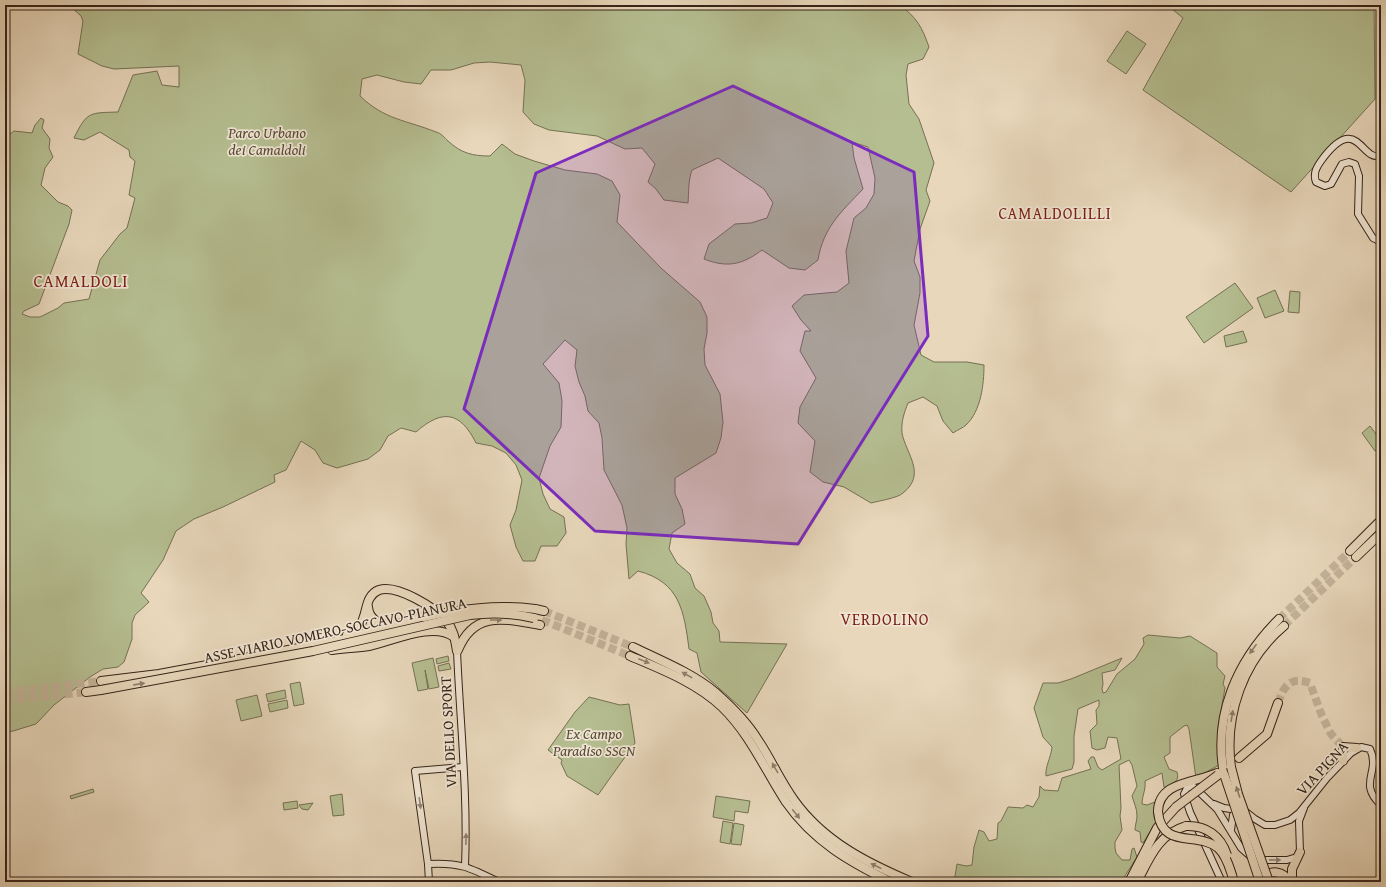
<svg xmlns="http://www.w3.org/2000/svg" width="1386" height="887" viewBox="0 0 1386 887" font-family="'Gentium Book Plus',serif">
<rect width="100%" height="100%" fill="#e8d7bb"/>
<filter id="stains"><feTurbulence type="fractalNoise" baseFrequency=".005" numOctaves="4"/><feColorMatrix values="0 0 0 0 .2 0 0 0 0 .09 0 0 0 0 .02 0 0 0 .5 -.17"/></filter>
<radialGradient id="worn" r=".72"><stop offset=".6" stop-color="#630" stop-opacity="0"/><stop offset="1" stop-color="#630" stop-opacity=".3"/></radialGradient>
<!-- green -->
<g fill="#b5be91" stroke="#757154">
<path d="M69 5H900C917 18 922 27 929 47L923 59 908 64 906 75 909 104 919 119 934 163 926 190 930 201 920 229 914 261 920 277V293L914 325 921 355 934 362H967L984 365C984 384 981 411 966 425 963 428 957 430 953 433L943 421 937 406 923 397 908 403C904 413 901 422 902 433 906 454 927 474 903 493 898 498 878 501 871 503L844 487 823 482 810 472 815 441 798 423 800 407 816 378 800 351 805 331H811L801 320 792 306 804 295 837 292 849 283 846 251 854 218 866 208 874 194 875 178 868 147 852 142 854 158 863 189C841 212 823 228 818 260L805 270 789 268 762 250C742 265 727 268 704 259L709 244 735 224 751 223 767 218 773 203 764 189 718 158 692 170C688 181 689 191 688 203L664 200 656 189 648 182 655 164 642 148 625 149 597 136 549 130 534 124 523 112 525 80 521 65 490 62 474 63 451 70H431L421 84 404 82 377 75 362 79 360 96C385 120 406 120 436 132 441 133 445 138 448 141 461 153 472 156 490 156L502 144 515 154 534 161 565 170 597 174 612 181 620 195 617 222 661 268 700 302 707 317V333L704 349 705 365 720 394 723 422 721 438 716 453 675 478V494L682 509 685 524 672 533 669 549 677 563 690 574 695 588 704 596 711 612 713 623 719 631 720 642 787 644 747 713 701 672 697 653 689 649C684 611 680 582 638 571L629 579 626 544 627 528 622 505 604 470 602 438 599 423 588 411 585 396 579 382 575 366 577 350 565 340 543 364 559 383 562 401 561 427 550 446 539 478 543 494 550 509 564 517 566 533 557 546H541L535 561H523L516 547 510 525 516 510 522 480 516 465 506 453 492 446 476 443C460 411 442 409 416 432L401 428 388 436 380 450 368 459 337 468 323 463 315 450 301 441 286 470 274 475 275 482 223 507 194 519 176 531 163 560 141 593 149 602 135 615 132 623V639L124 662 118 667 103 669 90 677 54 705 36 724 13 731 5 732V138L14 131 32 133 35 125 41 118 44 120 42 128 50 139 49 148 53 157 45 168 41 185 58 202 68 206 72 210 69 224 39 304 24 311 22 314 30 317H40L58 308 64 303 89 299 100 260 120 234 127 228 135 198 129 195 135 161 130 157 129 150 100 132 84 140 74 138C87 111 90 113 118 112L133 75 157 71 162 85 179 87V66L114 69 102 66 78 54 83 21 81 16Z"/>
<path d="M1167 5H1374L1375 99 1291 192 1143 90 1183 18Z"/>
<path d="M1127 31 1146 44 1126 74 1107 61Z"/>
<path d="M1235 283 1253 308 1204 343 1186 317Z"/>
<path d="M1275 290 1284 311 1265 318 1257 298Z"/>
<path d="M1290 291 1300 292 1299 313 1288 312Z"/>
<path d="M1243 331 1247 342 1226 347 1224 336Z"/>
<path d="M1370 426 1381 441V446L1375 451 1362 433Z"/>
<path d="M1148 635 1180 638 1190 636 1217 653V667L1225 676 1223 684 1225 688 1218 728 1219 765 1196 778 1189 729 1187 725 1184 726 1170 737V753L1164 757 1169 769 1177 772C1180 782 1173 782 1167 788L1164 787 1162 773 1145 781C1146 790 1142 796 1142 804L1147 805 1155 802 1156 822 1143 843 1141 842 1140 832 1135 830C1135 825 1137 821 1137 816 1137 808 1134 803 1132 796L1137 786 1132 765 1129 760 1119 765 1121 808 1120 816 1122 830 1115 842V848L1116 853 1122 860H1130L1132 849 1134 848 1137 857 1121 882H954L957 864 966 866 972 865 974 847 979 830 984 832 989 841 997 839 998 823 1001 821 1008 807 1023 808 1027 805 1033 807 1039 797 1040 786 1044 790 1058 791 1062 778 1091 769 1088 761 1091 757H1094L1098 767 1102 770 1121 759 1117 738 1108 737 1105 748 1097 750 1092 748 1090 731 1097 724 1096 710 1099 706V700L1078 709 1074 736V762L1072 769 1046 776C1045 766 1051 758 1052 747L1043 737 1034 708 1043 683H1058L1071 679 1122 658 1115 670 1102 673 1103 684 1102 689 1103 693 1106 692 1117 674 1135 659 1144 644 1143 638Z"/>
<path d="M448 656 449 661 437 664 436 659Z"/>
<path d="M433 658 439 687 429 689 425 670 428 689 418 691 412 663Z"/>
<path d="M449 663 451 669 439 671 438 666Z"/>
<path d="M300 682 304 704 294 706 290 684Z"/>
<path d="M285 690 286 698 268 702 266 694Z"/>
<path d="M257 695 262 716 241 721 236 700Z"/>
<path d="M589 697 620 705 629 704 635 743 598 795 567 776 561 763 562 760 548 750 575 712Z"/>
<path d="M287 700 288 708 270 712 268 704Z"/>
<path d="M93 789 94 792 71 799 70 796Z"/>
<path d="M342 794 344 815 333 816 330 796Z"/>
<path d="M716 796 750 801 748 813 735 811 734 821 713 817Z"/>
<path d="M297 801 298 808 284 810 283 803Z"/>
<path d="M313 803 308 810 302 809 299 805Z"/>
<path d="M723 821 733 823 730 844 720 842Z"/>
<path d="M734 823 744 825 741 845 731 844Z"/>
</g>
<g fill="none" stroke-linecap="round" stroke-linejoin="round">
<!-- highway-tunnel -->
<g stroke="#c4b39a" stroke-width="8" stroke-dasharray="8 4" stroke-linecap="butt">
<path d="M544 611 633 647"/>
<path d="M1279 619 1350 551"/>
<path d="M542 620 630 656"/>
<path d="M1284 626 1356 557"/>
<path d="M5 693 101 681"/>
<path d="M5 701 86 692"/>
<path d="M1278 703C1284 686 1290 676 1310 683L1322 716 1331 734 1343 747"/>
</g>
<defs>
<g id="secondary">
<path d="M1381 155C1361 164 1358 110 1321 161 1316 168 1313 174 1316 182L1325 186 1331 184 1342 164 1349 162 1355 164 1359 176 1358 214 1373 238 1381 242"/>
<path d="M457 651C460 722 468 795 465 866"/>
<path d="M1214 804 1224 808 1245 811 1255 819 1265 825H1275L1290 820 1299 813 1327 778 1351 753 1361 747 1370 749C1381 772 1357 783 1381 805"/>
<path d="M1231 830 1233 815 1238 810"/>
<path d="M428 864C460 862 471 868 499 882"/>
<path d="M429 882 428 864 415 771 463 767"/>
<path d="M1222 882 1190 812 1184 794 1187 788 1194 787 1217 809 1241 848 1250 856 1259 860H1287L1297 857 1300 852 1299 821 1304 808"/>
</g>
<g id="highway">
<path d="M1350 551 1381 520"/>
<path d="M1356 557 1381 533"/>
<path d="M368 607C369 619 379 625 391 624"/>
<path d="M535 609 544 611"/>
<path d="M347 635C373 626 359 598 379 590 397 584 436 608 447 622 454 630 455 640 457 651"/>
<path d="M633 647C660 660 692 673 715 692 731 706 747 722 758 740 771 759 780 781 794 800 823 841 867 863 912 882"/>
<path d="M332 650C344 648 357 648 369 646 393 641 433 621 454 637"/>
<path d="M458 650C474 610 505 619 540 625"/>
<path d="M630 656C661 669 697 683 722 707 750 734 765 770 786 802 813 841 850 862 891 882"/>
<path d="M101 681 159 674 336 641 424 617"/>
<path d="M86 692 101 690"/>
<path d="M1239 758 1267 734 1278 703"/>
<path d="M1343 761V747L1357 748"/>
<path d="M1231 767C1224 715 1243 660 1284 626"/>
<path d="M1224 774C1213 715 1237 661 1279 619"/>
<path d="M1158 812C1158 781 1196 783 1217 773"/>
<path d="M1232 875 1234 882"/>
<path d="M1261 878C1271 869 1283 871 1290 882"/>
<path d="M1129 882 1157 828 1176 807"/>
<path d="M1137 882C1149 859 1158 834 1186 826"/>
<path d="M1292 882V869L1300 852"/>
</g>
</defs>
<!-- secondary casing -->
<use href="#secondary" stroke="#352418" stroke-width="8"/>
<!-- highway casing -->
<use href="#highway" stroke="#352418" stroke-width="10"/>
<!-- secondary -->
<use href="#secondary" stroke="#f0e5d3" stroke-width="6"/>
<!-- highway -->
<use href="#highway" stroke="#e8d7bb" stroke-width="8"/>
<defs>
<g id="highway-bridge">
<path d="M424 617C462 609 496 604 535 609"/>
<path d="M101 690 313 651 470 615C492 612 512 613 534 618"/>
<path d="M1231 767 1238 794 1269 882"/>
<path d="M1224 774 1260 882"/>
<path d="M1176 807 1218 775"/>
<path d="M1158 812C1162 850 1198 831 1218 848 1226 855 1229 866 1232 875"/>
<path d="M1186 826C1206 825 1221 836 1227 855"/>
</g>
</defs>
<!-- highway-bridge casing -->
<use href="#highway-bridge" stroke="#352418" stroke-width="10" stroke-linecap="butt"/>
<!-- highway-bridge -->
<use href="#highway-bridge" stroke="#e8d7bb" stroke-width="8"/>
</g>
<!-- one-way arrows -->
<defs><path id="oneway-solid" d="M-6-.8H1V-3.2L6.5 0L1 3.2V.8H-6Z"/></defs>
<g fill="#8e7e6a">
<use href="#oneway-solid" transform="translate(496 620)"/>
<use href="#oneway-solid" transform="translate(1253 649) rotate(126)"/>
<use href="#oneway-solid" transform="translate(644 661) rotate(22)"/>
<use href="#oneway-solid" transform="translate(687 675) rotate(-151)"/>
<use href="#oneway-solid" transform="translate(139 684) rotate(-9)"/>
<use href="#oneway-solid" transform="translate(1232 716) rotate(-80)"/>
<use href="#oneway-solid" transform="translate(775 768) rotate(-120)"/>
<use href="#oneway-solid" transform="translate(1238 792) rotate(-108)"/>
<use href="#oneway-solid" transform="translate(796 814) rotate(51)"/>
<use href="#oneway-solid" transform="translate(876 866) rotate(-154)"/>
</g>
<g fill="#928476">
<use href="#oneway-solid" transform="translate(420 803) rotate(82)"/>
<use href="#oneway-solid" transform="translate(466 839) rotate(-89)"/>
<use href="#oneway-solid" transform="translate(1275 860) rotate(1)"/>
</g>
<!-- marked area -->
<path fill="#7b2cbf" fill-opacity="0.2" stroke="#7b2cbf" stroke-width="3" stroke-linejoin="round" d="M733 86 914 172 928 336 798 544 595 531 464 409 536 173Z"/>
<g text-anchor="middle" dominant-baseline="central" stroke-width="3.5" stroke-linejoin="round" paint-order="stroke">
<!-- park labels -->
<g font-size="15" font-style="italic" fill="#554a36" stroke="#f0e5d3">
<text x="267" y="132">Parco Urbano<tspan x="267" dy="17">dei Camaldoli</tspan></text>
<text x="594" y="733">Ex Campo<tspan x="594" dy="17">Paradiso SSCN</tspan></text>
</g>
<!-- street labels -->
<g font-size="15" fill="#352418" stroke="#f0e5d3">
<text transform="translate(335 630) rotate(-12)">ASSE VIARIO VOMERO-SOCCAVO-PIANURA</text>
<text transform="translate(448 732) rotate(-93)">VIA DELLO SPORT</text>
<text transform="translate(1322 768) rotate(-47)">VIA PIGNA</text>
</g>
<!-- neighbourhood labels -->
<g font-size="16" letter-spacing="1" fill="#7a1f14" stroke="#f0e5d3">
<text x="1055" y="213">CAMALDOLILLI</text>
<text x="885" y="619">VERDOLINO</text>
</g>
<!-- quarter labels -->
<g font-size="17" letter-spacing="1" fill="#7a1f14" stroke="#f0e5d3">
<text x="81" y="280">CAMALDOLI</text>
</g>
</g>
<!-- margin -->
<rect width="1386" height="887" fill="none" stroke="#e8d7bb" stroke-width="20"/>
<rect x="6" y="6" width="1374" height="875" fill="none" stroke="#352418" stroke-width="2"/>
<rect x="10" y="10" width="1366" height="867" fill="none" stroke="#352418"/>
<rect width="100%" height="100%" filter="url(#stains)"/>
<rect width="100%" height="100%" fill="url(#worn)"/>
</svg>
